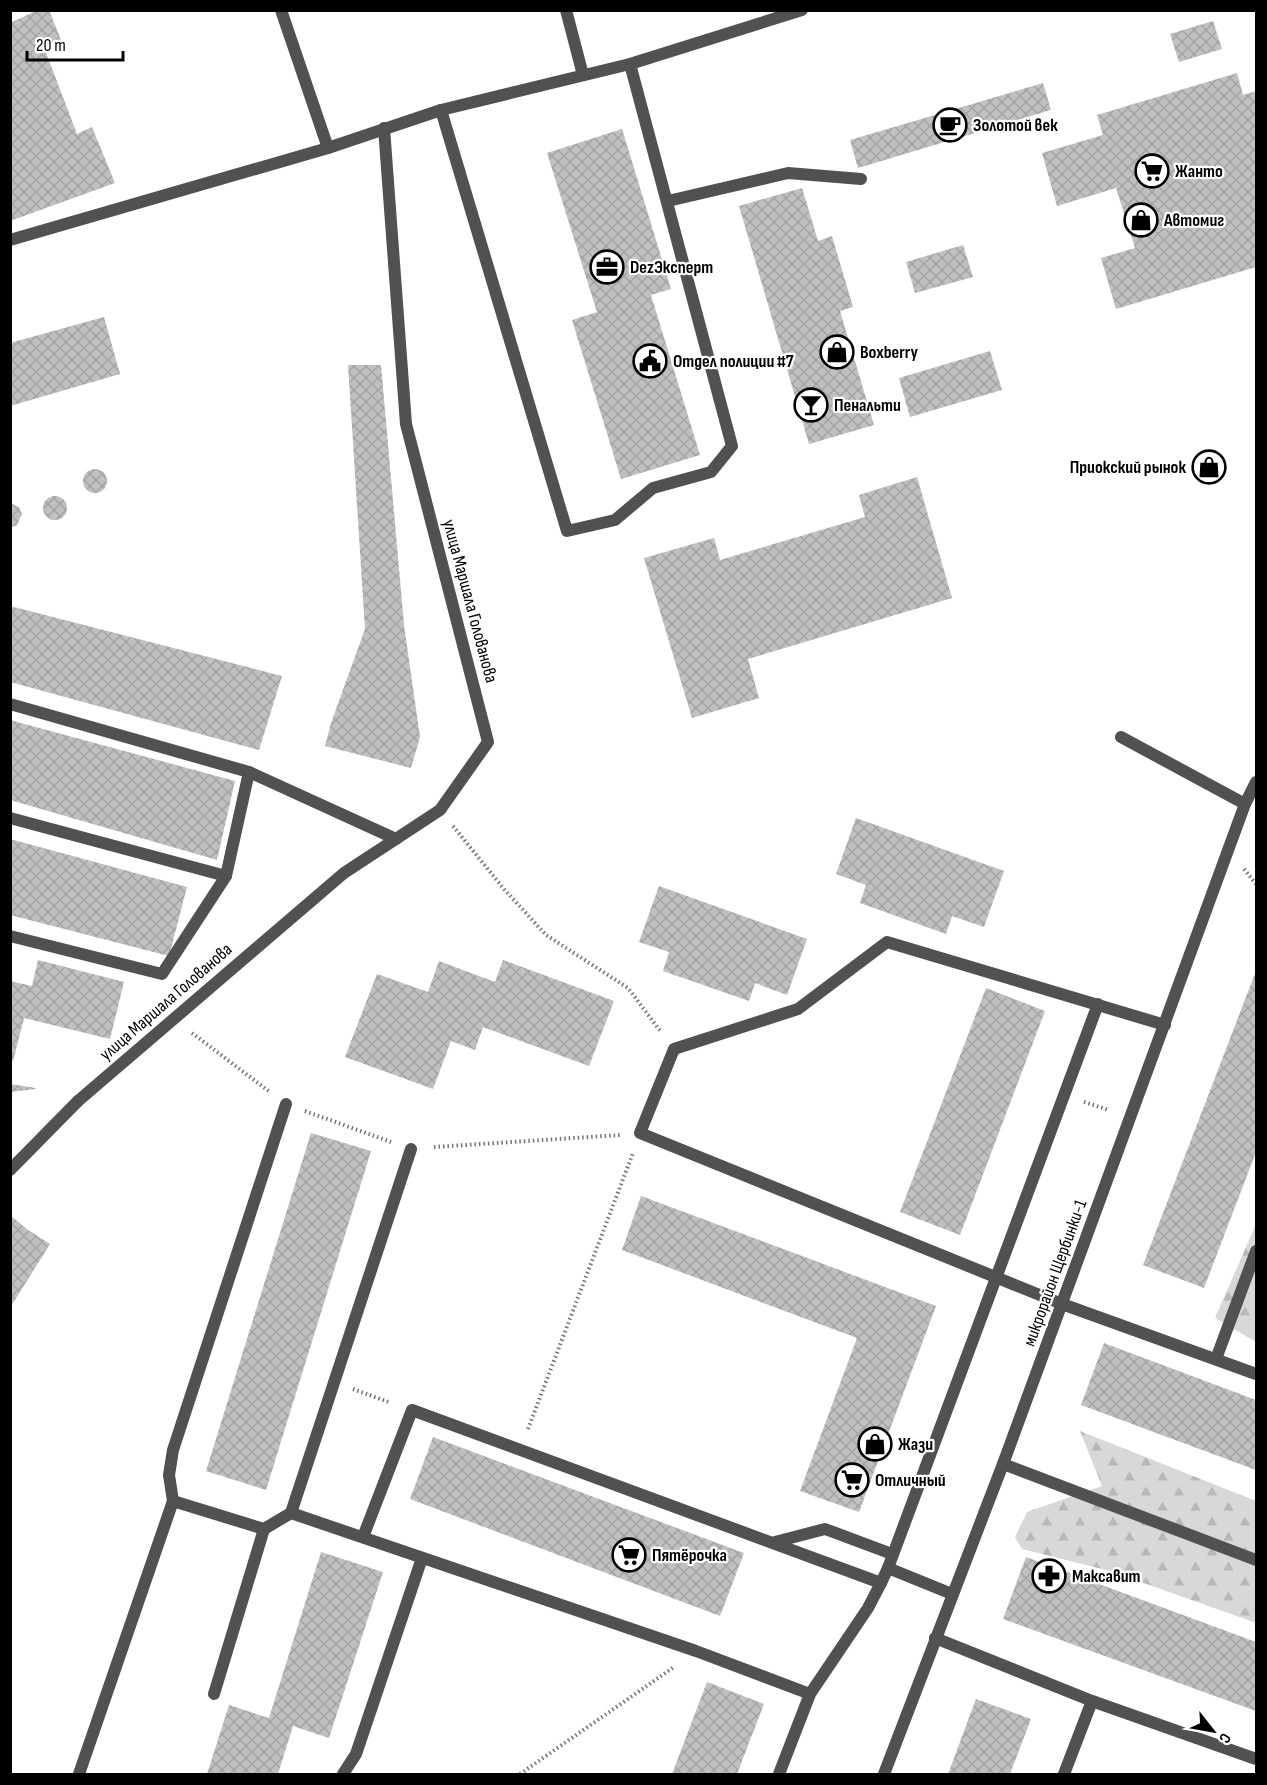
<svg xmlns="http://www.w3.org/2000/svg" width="1267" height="1785" viewBox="0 0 1267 1785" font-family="'Sofia Sans Condensed',sans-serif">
<defs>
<pattern id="forest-firs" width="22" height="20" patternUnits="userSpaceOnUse" patternTransform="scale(1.5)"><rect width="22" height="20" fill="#d8d8d8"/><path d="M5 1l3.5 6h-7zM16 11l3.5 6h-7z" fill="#b8b8b8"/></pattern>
<pattern id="building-cross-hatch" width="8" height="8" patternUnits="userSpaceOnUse" patternTransform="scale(1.5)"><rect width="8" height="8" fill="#c0c0c0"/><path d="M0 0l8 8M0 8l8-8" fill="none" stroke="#a3a3a3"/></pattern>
</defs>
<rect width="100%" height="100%" fill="#fff"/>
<!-- forest -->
<g fill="url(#forest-firs)">
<path d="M1256 1224V1342L1215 1318Z"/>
<path d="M1080 1431 1256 1501V1623L1110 1571 1022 1549 1015 1537 1027 1512 1102 1486Z"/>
</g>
<!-- building -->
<g fill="url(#building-cross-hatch)">
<path d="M38 10H49L61 40 45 50 77 134 92 127 115 183 10 221V23Z"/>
<path d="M1213 21 1222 49 1179 62 1170 34Z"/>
<path d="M1237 73 1243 95 1256 91V267L1116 309 1101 258 1135 248 1116 188 1057 206 1042 153 1103 135 1097 115Z"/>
<path d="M1043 83 1051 110 858 168 850 140Z"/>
<path d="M622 129 671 289 651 295 700 455 621 479 572 320 597 312 547 153Z"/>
<path d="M802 188 818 241 832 236 853 307 840 311 874 425 809 444 739 206Z"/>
<path d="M963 245 973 277 915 293 906 262Z"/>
<path d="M104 317 120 374 10 406V343Z"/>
<path d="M990 351 1002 390 910 417 899 378Z"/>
<path d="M348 365H381L404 625 420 737 411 768 325 746 331 723 365 629Z"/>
<circle cx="95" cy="481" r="12"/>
<path d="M917 477 952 598 748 659 759 698 692 718 644 558 714 538 720 560 865 517 859 495Z"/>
<circle cx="55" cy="508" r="12"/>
<path d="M10 503 19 507 22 514 17 525 10 528Z"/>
<path d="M10 606 282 676 259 750 10 682Z"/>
<path d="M10 720 235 781 217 860 10 800Z"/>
<path d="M856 818 1004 871 984 927 952 916 946 934 860 903 866 885 836 874Z"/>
<path d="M10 839 187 887 169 956 10 915Z"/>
<path d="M659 886 807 939 787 995 755 983 749 1001 663 971 669 952 639 942Z"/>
<path d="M38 960 124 982 110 1039 24 1018 13 1061 10 1060V981L32 986Z"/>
<path d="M503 960 614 1001 589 1066 483 1027 475 1050 451 1041 433 1089 345 1057 377 974 428 992 439 961 495 982Z"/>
<path d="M1256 971V1152L1204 1288 1143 1265Z"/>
<path d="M986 988 1045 1011 960 1235 900 1212Z"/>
<path d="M10 1084 36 1088V1089L10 1092Z"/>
<path d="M311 1133 371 1151 266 1490 206 1471Z"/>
<path d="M641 1196 936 1306 859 1512 800 1491 857 1338 622 1250Z"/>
<path d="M10 1215 28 1230 50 1244 10 1308Z"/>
<path d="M1104 1343 1256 1400V1470L1081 1405Z"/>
<path d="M433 1437 744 1553 720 1616 410 1499Z"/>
<path d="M321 1552 383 1572 329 1738 293 1726 278 1774H207L229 1705 269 1718Z"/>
<path d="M1026 1557 1256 1642V1711L1003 1619Z"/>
<path d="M707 1682 764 1704 737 1774H672Z"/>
<path d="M976 1699 1031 1719 1010 1774H948Z"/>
</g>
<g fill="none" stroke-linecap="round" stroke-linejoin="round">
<!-- path -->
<g stroke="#737373" stroke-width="4" stroke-dasharray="1.5 3" stroke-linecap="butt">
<path d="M453 826 504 889 546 935 628 988 661 1032"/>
<path d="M1244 869 1256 884"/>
<path d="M192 1033 270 1092"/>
<path d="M1084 1102 1109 1110"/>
<path d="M305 1111 391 1142"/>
<path d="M434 1147 621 1135"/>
<path d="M353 1389 391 1403"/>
<path d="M528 1429 633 1153"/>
<path d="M520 1774 674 1667"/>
</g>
<!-- lane -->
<g stroke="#515151" stroke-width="12">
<path d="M566 10 583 75"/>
<path d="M441 110 567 531 615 520 653 488 711 472 732 446 630 64"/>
<path d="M668 201 788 173 861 179"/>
<path d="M10 240 328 148"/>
<path d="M10 704 249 772 396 839"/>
<path d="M1121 737 1245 804"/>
<path d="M10 818 226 876 249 772"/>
<path d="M10 936 162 974 226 876"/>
<path d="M1165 1025 887 942 798 1009 674 1049 640 1133 1062 1304 1256 1374"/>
<path d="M286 1104 173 1450 169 1475 173 1501 264 1529 291 1513 696 1651 810 1694"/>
<path d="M10 1170 78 1101"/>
<path d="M1216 1359 1256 1251"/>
<path d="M291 1513 411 1149"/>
<path d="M363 1537 412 1410 881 1583 888 1568"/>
<path d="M775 1542 825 1529 892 1554"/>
<path d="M952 1594 888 1568 1098 1004"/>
<path d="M935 1638 1092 1701 1256 1759"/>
<path d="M214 1694 264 1529"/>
<path d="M79 1774 173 1501"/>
<path d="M343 1774 356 1754 422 1558"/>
<path d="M779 1774 810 1694 868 1608 881 1583"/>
<path d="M1064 1774 1092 1701"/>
</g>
<!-- street -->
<g stroke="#515151" stroke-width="12">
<path d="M281 10 328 148 441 110 630 64 802 10"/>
<path d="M78 1101 344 873 440 810 488 742 406 424 384 128"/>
<path d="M1003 1464 1256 1560"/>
<path d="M884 1774 1003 1464 1245 804 1256 782"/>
</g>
</g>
<!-- icons -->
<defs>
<symbol id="cafe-ring" viewBox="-11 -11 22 22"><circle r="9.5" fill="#fff" stroke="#000" stroke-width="1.5"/><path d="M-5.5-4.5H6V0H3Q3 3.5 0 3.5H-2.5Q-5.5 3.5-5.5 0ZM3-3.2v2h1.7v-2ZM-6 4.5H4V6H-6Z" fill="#000"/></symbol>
<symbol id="supermarket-ring" viewBox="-11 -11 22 22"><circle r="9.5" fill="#fff" stroke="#000" stroke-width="1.5"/><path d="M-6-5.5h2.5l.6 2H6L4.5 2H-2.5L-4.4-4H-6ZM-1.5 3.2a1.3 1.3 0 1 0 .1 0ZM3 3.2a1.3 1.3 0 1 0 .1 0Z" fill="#000"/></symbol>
<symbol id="shop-ring" viewBox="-11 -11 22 22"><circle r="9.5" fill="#fff" stroke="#000" stroke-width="1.5"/><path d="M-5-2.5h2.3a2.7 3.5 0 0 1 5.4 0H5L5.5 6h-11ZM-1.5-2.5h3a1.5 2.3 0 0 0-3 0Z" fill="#000"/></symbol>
<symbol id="office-ring" viewBox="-11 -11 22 22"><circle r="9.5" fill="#fff" stroke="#000" stroke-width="1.5"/><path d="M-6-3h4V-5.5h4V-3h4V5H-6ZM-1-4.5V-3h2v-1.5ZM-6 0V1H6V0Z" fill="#000"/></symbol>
<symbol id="civic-ring" viewBox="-11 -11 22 22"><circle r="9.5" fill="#fff" stroke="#000" stroke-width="1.5"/><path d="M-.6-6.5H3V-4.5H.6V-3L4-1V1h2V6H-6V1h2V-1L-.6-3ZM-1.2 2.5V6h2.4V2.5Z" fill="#000"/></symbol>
<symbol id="bar-ring" viewBox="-11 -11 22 22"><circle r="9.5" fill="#fff" stroke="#000" stroke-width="1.5"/><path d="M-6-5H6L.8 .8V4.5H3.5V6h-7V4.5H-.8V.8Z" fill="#000"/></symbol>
<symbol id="pharmacy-ring" viewBox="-11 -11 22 22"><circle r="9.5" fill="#fff" stroke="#000" stroke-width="1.5"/><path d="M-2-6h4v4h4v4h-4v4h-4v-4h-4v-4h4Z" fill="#000"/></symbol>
</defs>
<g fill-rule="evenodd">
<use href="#cafe-ring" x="931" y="106" width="38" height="38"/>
<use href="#supermarket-ring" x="1133" y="152" width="38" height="38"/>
<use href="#shop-ring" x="1122" y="201" width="38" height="38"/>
<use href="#office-ring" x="588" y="248" width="38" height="38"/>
<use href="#shop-ring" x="818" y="333" width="38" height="38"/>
<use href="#civic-ring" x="631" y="342" width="38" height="38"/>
<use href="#bar-ring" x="792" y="386" width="38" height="38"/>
<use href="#shop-ring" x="1190" y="448" width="38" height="38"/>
<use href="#shop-ring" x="856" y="1425" width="38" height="38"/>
<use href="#supermarket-ring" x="833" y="1461" width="38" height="38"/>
<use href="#supermarket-ring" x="610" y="1536" width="38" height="38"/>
<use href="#pharmacy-ring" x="1030" y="1557" width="38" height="38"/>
</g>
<g text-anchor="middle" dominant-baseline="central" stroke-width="4.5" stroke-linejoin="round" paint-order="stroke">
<!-- poi labels -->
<g font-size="18" font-weight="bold" fill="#000" stroke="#fff" text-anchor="start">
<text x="973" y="125">Золотой век</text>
<text x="1175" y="171">Жанто</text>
<text x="1164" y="220">Автомиг</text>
<text x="630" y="267">DezЭксперт</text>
<text x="860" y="352">Boxberry</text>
<text x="673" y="361">Отдел полиции #7</text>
<text x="834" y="405">Пенальти</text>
<text x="1186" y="467" text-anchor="end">Приокский рынок</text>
<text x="898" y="1444">Жази</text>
<text x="875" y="1480">Отличный</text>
<text x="652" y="1555">Пятёрочка</text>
<text x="1072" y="1576">Максавит</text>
</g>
<!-- street labels -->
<g font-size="18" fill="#000" stroke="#fff">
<text transform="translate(470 601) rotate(75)">улица Маршала Голованова</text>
<text transform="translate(166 1002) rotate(-41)">улица Маршала Голованова</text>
<text transform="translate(1055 1273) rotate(-70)">микрорайон Щербинки-1</text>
</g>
</g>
<!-- border -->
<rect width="1267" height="1785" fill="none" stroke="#000000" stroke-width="24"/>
<!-- north arrow -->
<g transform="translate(1213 1731) rotate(121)" stroke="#ffffff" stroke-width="4.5" paint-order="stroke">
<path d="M0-4.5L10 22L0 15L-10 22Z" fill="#000000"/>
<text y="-9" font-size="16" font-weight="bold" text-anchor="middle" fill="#000000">С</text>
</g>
<!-- scale -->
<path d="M27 51v9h96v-9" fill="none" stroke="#000000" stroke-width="3"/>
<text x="36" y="51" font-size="18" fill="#000000" stroke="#ffffff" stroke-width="4.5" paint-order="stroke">20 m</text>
</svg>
